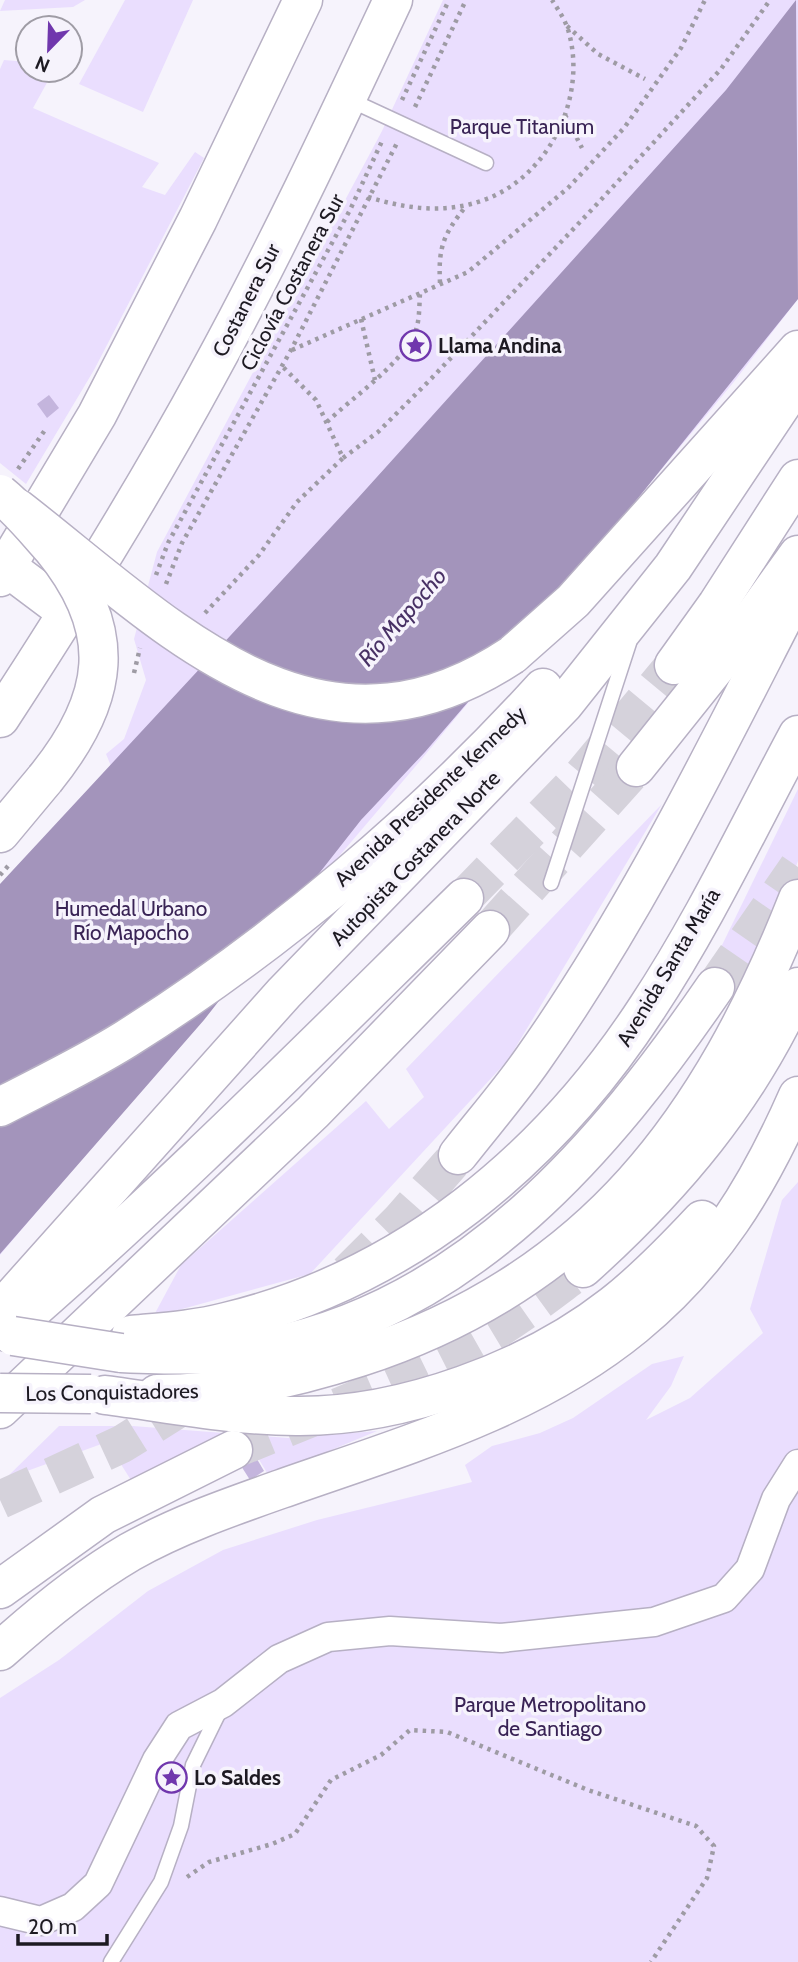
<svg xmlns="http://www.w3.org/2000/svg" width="798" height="1962" viewBox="0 0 798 1962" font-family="Cabin,sans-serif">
<rect width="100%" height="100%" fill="#f6f3fc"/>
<!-- green -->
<g fill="#eadefe">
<path d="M5 0H85L73 7 0 11Z"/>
<path d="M125 0H193L143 112 79 84Z"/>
<path d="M443 0H798V299L733 383 420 761 0 1255V889L206 663 111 766 106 754 124 739 146 680 134 639 157 552 382 131Z"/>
<path d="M4 60 28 62V70H54L33 108 159 163 142 187 165 195 195 152 204 158 94 370 26 484 0 463V69Z"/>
<path d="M798 789V861L767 942 740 997 707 976Z"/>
<path d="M662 804 508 1060 310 1274 153 1317 181 1265 366 1101 389 1129 424 1097 406 1069Z"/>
<path d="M798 1182V1962H0V1698L59 1660 148 1591 223 1550 317 1520 472 1482 465 1465 492 1446 540 1433 573 1418 652 1364 684 1356 671 1386 646 1420 690 1398 763 1333 750 1309 782 1200Z"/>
<path d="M59 1426H133L288 1438 377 1431 269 1476 252 1448 238 1455 134 1485 107 1442 5 1479Z"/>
</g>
<!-- water -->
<path fill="#a394bb" d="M796 0 798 299 561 594 425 752 361 820 204 1020 0 1254V884L358 498 726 90Z"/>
<!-- building -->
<g fill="#c4b5dd">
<path d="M49 395 59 408 47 418 37 404Z"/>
<path d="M251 1449 264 1471 250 1480 236 1458Z"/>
</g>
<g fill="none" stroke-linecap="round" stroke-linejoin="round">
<!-- highway-tunnel -->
<g stroke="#d5d2db" stroke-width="38" stroke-dasharray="38 19" stroke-linecap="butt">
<path d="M464 898 580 778 674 665"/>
<path d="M490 930 636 767"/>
<path d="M715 987 798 867"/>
<path d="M348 1273 400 1221 458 1155"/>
<path d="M233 1450C320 1414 410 1381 491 1333 523 1314 553 1290 583 1268"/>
<path d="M0 1500 122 1444 202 1394"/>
</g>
<defs>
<g id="lane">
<path d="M348 99 486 163"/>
<path d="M551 883 629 643"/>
<path d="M111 1962 161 1882 181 1826 193 1765 221 1708"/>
</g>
<path id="street" d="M0 1911 41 1921 73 1907 98 1884 157 1760 179 1726 223 1703 279 1659 328 1637 390 1631 501 1638 654 1622 724 1598 750 1569 776 1499 798 1464"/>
<g id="secondary">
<path d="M0 562 68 613"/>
<path d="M0 577 97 415 198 219 303 0"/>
<path d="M0 718C73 606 144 492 208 374 275 252 334 126 393 0"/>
<path d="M0 833 45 779"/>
</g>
<g id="primary">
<path d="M131 1335C163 1332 195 1330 226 1322 405 1279 548 1160 647 1008 704 922 749 826 798 735"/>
<path d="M157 1394C225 1394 295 1378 360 1357 593 1281 711 1120 798 899"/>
</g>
<g id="highway">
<path d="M512 655 573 601 798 350"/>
<path d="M674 665 717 605 798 479"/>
<path d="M636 767 732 647 798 555"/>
<path d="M0 1107C42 1085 86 1064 126 1039 277 944 423 820 543 688"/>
<path d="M458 1155C483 1123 510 1092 533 1059 637 912 716 748 798 589"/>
<path d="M583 1268C674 1186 748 1099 798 987"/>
<path d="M0 1311 284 993 564 704 673 567 798 380"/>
<path d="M7 1332C166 1195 314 1045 464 898"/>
<path d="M121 1353C170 1355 221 1357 269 1347 469 1307 606 1146 715 987"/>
<path d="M105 1395C168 1403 232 1416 296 1416 402 1417 530 1370 613 1305 645 1280 674 1250 702 1220"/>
<path d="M0 1409 313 1112 490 930"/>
<path d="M0 1589 103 1515 233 1450"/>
<path d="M0 1651C40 1615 84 1579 130 1552 178 1525 230 1507 281 1489 403 1446 533 1409 634 1326 713 1261 758 1187 798 1096"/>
</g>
</defs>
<!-- lane casing -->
<use href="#lane" stroke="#b7b0c4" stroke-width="17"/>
<!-- street casing -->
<use href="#street" stroke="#b7b0c4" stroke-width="31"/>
<!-- secondary casing -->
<use href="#secondary" stroke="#b7b0c4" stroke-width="41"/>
<!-- primary casing -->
<use href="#primary" stroke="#b7b0c4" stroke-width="41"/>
<!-- highway casing -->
<use href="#highway" stroke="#b7b0c4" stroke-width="41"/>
<!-- path -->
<g stroke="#9e9ba4" stroke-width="4.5" stroke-dasharray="3.5 5" stroke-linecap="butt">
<path d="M567 26 598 54 645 79"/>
<path d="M402 100 449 0"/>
<path d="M415 107 466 0"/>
<path d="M565 115 582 148"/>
<path d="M368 197C407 209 445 214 484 200 548 177 587 99 569 33 566 21 559 11 552 0"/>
<path d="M440 283C438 246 444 234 466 206"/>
<path d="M361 319 375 380"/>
<path d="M292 350 468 272 568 188 624 128 681 48 705 0"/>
<path d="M327 422C353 397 395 369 413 337 420 324 419 308 420 294"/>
<path d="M343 458 378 432 428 382 599 202 721 69 770 0"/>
<path d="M18 469 45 430"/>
<path d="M156 575 168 543 350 210 383 139"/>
<path d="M166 584 182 543 291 350 397 143"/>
<path d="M205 613 259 555 297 502 343 458 316 400 282 366"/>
<path d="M134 673 140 648"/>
<path d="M0 875 9 865"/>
<path d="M187 1877 209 1862 272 1844 295 1834 331 1780 381 1755 410 1730 447 1732 588 1790 696 1826 714 1846 707 1878 651 1962"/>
</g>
<!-- lane -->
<use href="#lane" stroke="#fff" stroke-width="14"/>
<!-- street -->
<use href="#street" stroke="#fff" stroke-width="28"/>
<!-- secondary -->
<use href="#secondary" stroke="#fff" stroke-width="38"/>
<!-- primary -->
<use href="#primary" stroke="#fff" stroke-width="38"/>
<!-- highway -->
<use href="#highway" stroke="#fff" stroke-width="38"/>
<defs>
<path id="secondary-bridge" d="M0 494C20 510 35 529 52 548 120 631 110 699 45 779"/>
<path id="primary-bridge" d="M0 1393 91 1394"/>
<g id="highway-bridge">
<path d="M17 508C167 624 315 786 512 655"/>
<path d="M13 1336 121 1353"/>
</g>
</defs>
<!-- secondary-bridge casing -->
<use href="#secondary-bridge" stroke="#b7b0c4" stroke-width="41" stroke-linecap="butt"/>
<!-- primary-bridge casing -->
<use href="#primary-bridge" stroke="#b7b0c4" stroke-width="41" stroke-linecap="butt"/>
<!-- highway-bridge casing -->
<use href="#highway-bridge" stroke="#b7b0c4" stroke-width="41" stroke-linecap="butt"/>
<!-- secondary-bridge -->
<use href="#secondary-bridge" stroke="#fff" stroke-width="38"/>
<!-- primary-bridge -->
<use href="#primary-bridge" stroke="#fff" stroke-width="38"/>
<!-- highway-bridge -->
<use href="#highway-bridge" stroke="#fff" stroke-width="38"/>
</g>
<!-- icons -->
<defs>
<symbol id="sight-ring" viewBox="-11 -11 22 22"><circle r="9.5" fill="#f6f3fc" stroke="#7037ad" stroke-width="1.5"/><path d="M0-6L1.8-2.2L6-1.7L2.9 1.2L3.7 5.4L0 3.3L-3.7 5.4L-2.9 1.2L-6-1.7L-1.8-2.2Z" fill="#7037ad"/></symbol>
</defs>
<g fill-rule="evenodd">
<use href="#sight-ring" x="398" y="328" width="35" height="35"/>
<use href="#sight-ring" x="154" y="1760" width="35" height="35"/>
</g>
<g text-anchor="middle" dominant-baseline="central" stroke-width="7" stroke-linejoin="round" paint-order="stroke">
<!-- park labels -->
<g font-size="21" fill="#392355" stroke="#f6f3fc">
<text x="522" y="126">Parque Titanium</text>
<text x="131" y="908">Humedal Urbano<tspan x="131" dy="24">Río Mapocho</tspan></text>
<text x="550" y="1704">Parque Metropolitano<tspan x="550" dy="24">de Santiago</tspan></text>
</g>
<!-- street labels -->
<g font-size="21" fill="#1d1a22" stroke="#f6f3fc">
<text transform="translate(292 282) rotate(-62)">Ciclovía Costanera Sur</text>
<text transform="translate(246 300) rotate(-63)">Costanera Sur</text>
<text transform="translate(430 796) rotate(-43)">Avenida Presidente Kennedy</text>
<text transform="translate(415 858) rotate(-46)">Autopista Costanera Norte</text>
<text transform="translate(668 967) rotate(-59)">Avenida Santa María</text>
<text transform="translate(112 1392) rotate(-1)">Los Conquistadores</text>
</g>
<!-- poi labels -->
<g font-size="21" font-weight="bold" fill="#1d1a22" stroke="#f6f3fc" text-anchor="start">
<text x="438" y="345">Llama Andina</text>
<text x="194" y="1777">Lo Saldes</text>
</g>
<!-- water labels -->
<g font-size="23" font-style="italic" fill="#483165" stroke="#f6f3fc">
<text transform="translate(402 617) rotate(-49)">Río Mapocho</text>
</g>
</g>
<!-- north arrow -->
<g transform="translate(49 49) rotate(203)"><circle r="33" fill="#f6f3fc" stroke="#9f9ca5" stroke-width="2"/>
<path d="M0-5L12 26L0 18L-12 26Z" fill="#7037ad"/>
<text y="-10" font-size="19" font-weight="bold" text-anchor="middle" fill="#1d1a22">N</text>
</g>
<!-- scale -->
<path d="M18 1934v10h89v-10" fill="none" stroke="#1d1a22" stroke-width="3.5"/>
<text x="28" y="1934" font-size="21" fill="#1d1a22" stroke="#f6f3fc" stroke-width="5" paint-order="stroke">20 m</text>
</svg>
